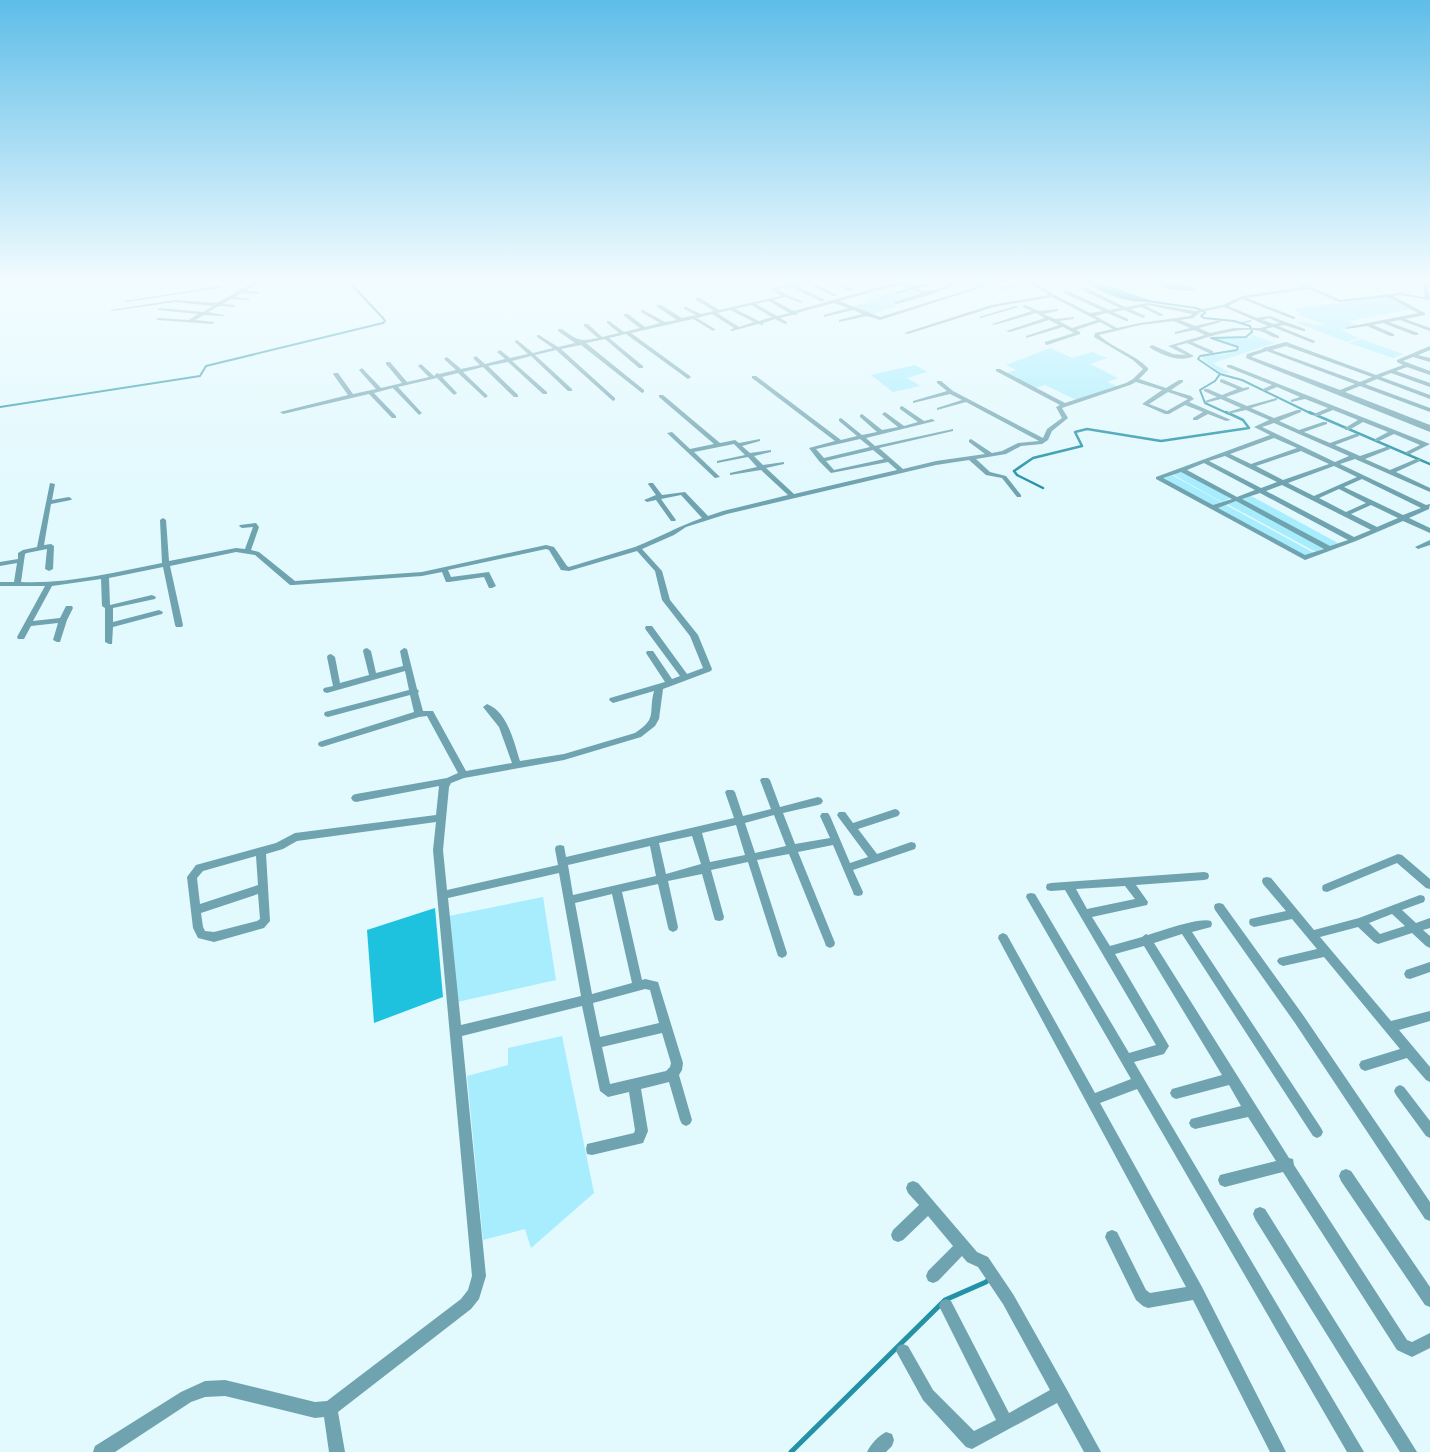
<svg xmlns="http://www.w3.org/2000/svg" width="1430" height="1452" viewBox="0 0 1430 1452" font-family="'Alegreya Sans',sans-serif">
<rect width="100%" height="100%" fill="#e2f9fe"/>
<!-- green -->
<g fill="#a7edfd">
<path d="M906 291 918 295 893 304 898 306 870 315 851 307 868 302 865 300 876 297 869 294C882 290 893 296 906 291Z"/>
<path d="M1388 296 1413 309 1348 321 1358 326 1341 330 1359 338 1347 342 1295 322C1306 319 1311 328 1325 324L1297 315 1301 313 1292 309Z"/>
<path d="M1250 334 1275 343 1213 363 1230 373H1220L1203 360 1202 356 1226 354 1241 348 1214 338H1249L1252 337Z"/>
<path d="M1361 339 1403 354 1393 358 1349 343Z"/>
<path d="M1050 348 1072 358 1092 352 1107 358 1090 364 1118 378 1107 382 1117 386 1076 400 1045 385 1035 388 1006 373 1016 370 1006 365Z"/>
<path d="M915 365 927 372 907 378 920 386 893 392 871 375Z"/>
<path d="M1180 471 1231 498 1222 502 1172 474Z"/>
<path d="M1170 474 1221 502 1212 506 1161 478Z"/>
<path d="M1251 496 1338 543 1329 547 1241 499Z"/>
<path d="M1236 501 1325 548 1316 552 1227 504Z"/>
<path d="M1226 505 1314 553 1305 556 1217 508Z"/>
<path d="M543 897 556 980 457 1002 449 916Z"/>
<path d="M562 1036 594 1193 531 1248 525 1229 483 1240 467 1076 508 1065V1048Z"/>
</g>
<!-- forest -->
<g fill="#1fc2de">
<path d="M1088 282H1105L1103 284 1152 301C1134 305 1100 295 1088 282Z"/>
<path d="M1152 282H1179L1198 289C1184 294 1164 289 1152 282Z"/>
<path d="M435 908 443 997 374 1023 367 930Z"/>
</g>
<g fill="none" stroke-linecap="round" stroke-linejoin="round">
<!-- stream-far2 -->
<g stroke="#2392a6" stroke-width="2">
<path d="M1091 282 1088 283 1126 298 1196 308 1204 311 1205 313 1201 316 1204 318 1234 321 1250 326 1252 332 1246 337 1211 338 1238 347 1237 350 1200 356 1198 359 1220 374 1215 381 1200 390 1205 403 1229 414"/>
<path d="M1220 374 1242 380 1312 414"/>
<path d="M0 407 200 376 206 366 383 323 385 321 383 318 349 282"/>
</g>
<!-- stream-far1 -->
<g stroke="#2392a6" stroke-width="2.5">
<path d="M1309 412 1430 464"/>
<path d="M1043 488 1017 475 1014 471 1033 458 1082 446 1075 432 1087 429 1161 441 1249 428 1243 420 1226 412"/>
</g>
<!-- stream -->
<path stroke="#2392a6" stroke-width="5" d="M791 1452 945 1300 986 1282 990 1278"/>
<!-- minor -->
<g fill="#6fa3af" fill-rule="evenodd">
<path d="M254 282H273L275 283 273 284 258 283 246 290 258 292V294L242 293 235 297 250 299V300L231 299 223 304 235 305V307L219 306 208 312 224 315V316L204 315 195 320 214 322V323L212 324 158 320 156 319 158 318 189 320 198 314 158 310V309L160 308 203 312 213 306 175 302 112 311 110 310 175 300 217 303Z"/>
<path d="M801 282H810L837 295 833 296 806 283 796 286 824 299V301H820L791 287 778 289 787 295 802 301V303L785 297 773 300 794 311 897 282H905L903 283C918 289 921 282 936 282L917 289C936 295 946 281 964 282L930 295 897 304H895V302L922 293 912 290 896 294V292L908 288 898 285 839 301 880 317 980 286 970 282 984 285 993 282H999L880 320 867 316 839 322V320L863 314 853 310 824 317V315L848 308 834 303 797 313V315H792L780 318 787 322V324H785L775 319 763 323V325L758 324 732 331 730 330 734 328 712 314 697 318 715 329V330L713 331 693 319 631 333 690 376 691 377 688 379 626 334 609 338 643 366V368H639L605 339 586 343 644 390V392L642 393 581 345 561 349 615 398V400L613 401 556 350 535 355 572 389V391H568L531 356 512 361 547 392V394H543L508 362 488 366 518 395V397H514L483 367 463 372 487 395 488 396 485 398 458 373 442 377 457 393 454 395 437 378 398 387 421 412 422 413 419 415 393 388 374 393 396 416V418H392L369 394 283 414 280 412 348 395 333 374 334 373H338L353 394 376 389 359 370 362 368 381 388 402 383 386 364V362H390L407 382 429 377 418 366 421 364 434 376 437 373 439 374 456 370 444 359 447 357 461 369 480 365 473 358 476 356 485 364 505 359 497 352 500 350 510 358 528 354 515 342V341L517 340 533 353 553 348 537 337V335H539L558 347 575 343 558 331V329H562C577 340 579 342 598 338L584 326V324H588L602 337 619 333 607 323V321H609L624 332 640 328 624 316V314H628L645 327 660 323 641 312V310H643L665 322 677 320 657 307V305H661L682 318 696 315 684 309V307H686L701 314 714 311 696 300V298H700L719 310 781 296 772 290V288ZM769 301 789 313 777 316 756 304ZM751 305 772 317 759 321 735 309ZM730 310 754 322 739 327 717 313Z"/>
<path d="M832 282H837L853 290 849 291Z"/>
<path d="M870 282H876L861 287 859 286Z"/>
<path d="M1026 282H1034L1055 295 1090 313 1103 311 1064 293V291H1068L1109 310 1120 308 1082 290V288H1086L1125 307 1148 303 1195 311 1223 305 1242 296 1303 287 1293 282H1298L1304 284 1326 282V284L1309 286 1340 300 1399 293 1425 297 1423 286 1428 282H1430V284L1427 286 1430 300 1399 295 1393 296 1425 313V315L1405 319 1430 328V331L1400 320 1389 322 1418 333V335H1414L1383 323 1373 325 1394 334V336H1390L1367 326 1346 329V328L1348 327 1418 313 1388 297 1339 302 1308 289 1247 298 1295 317V319H1293L1242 299 1228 306 1257 318 1269 316 1305 329V331H1303L1284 325 1278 326 1315 341V342L1313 343 1273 327 1265 329 1279 336V338C1272 338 1267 333 1260 331 1241 326 1211 336 1192 342L1213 351V353H1209L1187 343 1176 346 1194 356C1180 363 1161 355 1149 347L1152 345 1173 354 1186 355 1168 346 1205 335 1194 330 1175 334V332L1190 328 1174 321 1140 325 1099 335C1112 348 1133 353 1148 368V370L1139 379 1166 388 1179 380H1183V382L1171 390 1191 396 1194 399 1189 402 1231 420 1226 421 1208 414 1197 420H1193V418L1203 412 1185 405 1169 414H1165L1142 404 1162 390 1136 382 1130 385 1062 408 1068 418 1052 431 1048 440 1042 444 1021 446 1006 454 976 459 990 472 1006 476 1021 495V497H1017L1002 478 986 475 969 460 936 465 727 514 686 527 674 535 642 549 662 571 670 600 698 635 712 669 711 671 663 689 659 719 655 726 641 737 564 760 464 778 451 783 449 787 443 850 447 890 558 865 555 849 556 846 560 845 564 846 566 857 734 818 725 792 727 790H733L735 792 743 816 771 809 760 780 762 778H768L770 780 780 807 818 797 821 798 823 801 821 804 818 805 783 813 795 844 830 838 820 816 822 813H828L830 816 850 863 868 857 839 818 837 815 839 812H845L853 823 895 809 898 810 900 813 898 816 858 829 877 854 911 842 915 843 916 846 915 849 853 870 863 892 862 895 858 896 854 895 853 892 833 845 798 852 835 943 834 946 830 948 826 946 825 943 789 854 757 860 787 953 786 956 782 958 778 956 777 953 748 862 711 870 724 917 723 920 719 921 715 920 714 917 702 874 668 881 678 927 677 930 673 932 669 930 668 927 658 884 622 892 642 980 645 979 658 982 683 1063 682 1070 679 1075 692 1120 690 1124 686 1126 682 1124 680 1120 669 1082 641 1089 648 1131 643 1143 592 1155 587 1154 586 1149 587 1144 634 1133 635 1130 629 1092 608 1097 600 1091 582 1006 462 1036 486 1276 479 1299 471 1309 338 1412 345 1452H329L324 1417 315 1418 225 1396 205 1397 191 1402 115 1452H93L95 1446 181 1392 205 1381 225 1380 315 1402 327 1401 461 1299 468 1290 472 1276 433 850 436 822 297 841 283 849 266 854 270 921 264 928 214 942 198 938 193 928 187 877 196 865 276 843 295 833 436 815 439 786 356 802 353 801 351 798 353 795 356 794 447 778 458 773 427 716 419 717 322 747 319 746 318 744 319 742 414 712 410 695 328 717 325 716 324 714 325 712 409 690 405 671 327 693 324 692 323 690 324 688 333 686 327 657 328 655 331 654 335 657 340 683 369 675 363 651 364 649 367 648 371 651 376 673 403 666 400 651 404 648 407 649 417 689 419 691 418 693 423 711H433L466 771 512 763 499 727 483 707 487 704C508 712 514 743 520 761L564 754 635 733C658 718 648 714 654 691L613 703 609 700 610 698 665 682 646 653 647 651H653L672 679 680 676 646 630 645 628 646 626H652L687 674 703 668 690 636 662 600 655 571 637 551 569 571 561 570 549 550 546 549 448 570 451 577 489 572 496 586 492 588H489L484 577 449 582H446L442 572 422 576 293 585H290L255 555 236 552 170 566 183 625 182 627H176L175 625 163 567 109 578 110 605 152 595 156 597 155 599 113 608V622L159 610 163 612 162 614 113 627 112 644H109L105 642V608L102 606 101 579 52 586 33 621 60 618 66 606H72L73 608 67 620 60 642H57L53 640 58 623 31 626 24 639H18L17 637 45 586H0V582H14L17 563 0 566V562L18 559V553L23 550 37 547 50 483 55 484 52 500 69 497 72 499 71 500 51 504 44 545 51 544 54 546 53 569 49 571 45 569 47 549 27 553 25 554 21 582C69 584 116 572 162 563L160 520 163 518 166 520 169 561 236 548 245 549 253 527 242 528 239 526 240 525 256 523 259 527 251 550 259 552 295 581 422 572 546 545 554 547 567 566 569 567C591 560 613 554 635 547 658 538 679 526 702 518L681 495 661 499 676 520 675 521H671L656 500 647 502 644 500 656 495 648 484 649 483H653L662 495 685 492 708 516 723 511 788 495 761 470 730 475V473L757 467 748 457 717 463V461L745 455 734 444 694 452 720 477 715 478 667 433 672 432 690 449 714 444 659 397V395H663L720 443 735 440 739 443 760 439V441L742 446 750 453 771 450V452L754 456 763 465 784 462V464L766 468 794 494 897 470 888 462 831 473 819 461 809 448 835 441 752 378V376H756L841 440 857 436 839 421V419L841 418 862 435 877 432 860 417V415L862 414 882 430 898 427 883 415 882 414 885 412 904 426 918 422 900 409V407L902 406 924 421 932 419 935 421 866 438 875 446 953 429V431L879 448 903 469 936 461 985 454 969 442V440L971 439 992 453 1002 451 1018 443 1039 441 966 402 937 410V408L962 400 950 394 913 403V401L947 391 937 383V381H941L953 391 1043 438 1047 429 1062 418 1056 407 1060 405 996 371V369H1000L1065 403 1126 383 1133 379 1143 369 1133 360 1094 337 1095 333 1113 329 1100 322 1076 330 1080 332V334L1047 345 1045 344V342L1074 333 1063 327 1026 338V336L1059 325 1049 320 1010 332 1006 331 1045 318 1036 313 994 325 992 324 1032 311 1023 307V306L1025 305 1039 311 1058 309V311L1043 314 1055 319 1074 317V319L1059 321 1072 328 1097 320 1052 297 994 307 908 334 904 333 991 305 1049 295 1030 283 999 290 997 289ZM1148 305 1192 314 1190 316 1140 323 1117 328 1095 316 1107 313 1126 321H1128V319L1113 312 1124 310 1143 318 1145 317V316L1130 309 1141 307 1160 316 1164 315 1146 306ZM1224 307 1268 326 1260 328H1234L1210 333 1199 328 1221 322V320L1195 326 1180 320 1193 318 1201 312ZM1269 318 1280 323 1274 324 1262 320ZM1168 392 1188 399 1167 411 1149 404ZM860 439 870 447 824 458 816 449ZM873 450 884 459 834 470 826 461ZM774 815 786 846 755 853 745 823ZM736 825 745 855 710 862 702 833ZM692 836 701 864 666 874 659 843ZM650 846 656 876 573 895 568 865ZM256 856 258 885 200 904 197 878 203 871ZM559 873 581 996 461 1025 448 898ZM258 894 260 919 257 921 214 932 205 931 203 927 201 913ZM612 894 632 983 592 994 575 903ZM645 989 650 990 659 1023 600 1037 593 1003ZM662 1033 671 1063 670 1067 666 1071 610 1084 602 1047Z"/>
<path d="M219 286 221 288 126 302 124 301Z"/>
<path d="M1015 306 1019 307 981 318 979 317Z"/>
<path d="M1251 320V322L1243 323 1241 322Z"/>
<path d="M1286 342 1376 375 1403 365 1397 362V360L1430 346V350L1418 355 1430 358V362L1413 357 1403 361 1430 371V375L1407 367 1396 371 1430 383V387L1391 373 1381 377 1430 395V399L1377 379 1365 384 1430 408V412L1360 386 1345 392 1430 425V432L1246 358 1247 354 1263 349V348ZM1286 346 1372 377 1360 382 1272 350ZM1267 351 1355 384 1340 390 1252 357V356Z"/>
<path d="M1227 365H1231L1430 444 1410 454H1406V452L1420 445 1394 434 1379 441H1375V439L1388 432 1363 422 1349 430H1345V428L1358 420 1333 410 1318 416H1314V414L1328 408 1305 399 1291 402V400L1300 397 1277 387 1267 391H1263V389L1272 385 1227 367Z"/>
<path d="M1222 379 1243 388 1249 387V389L1226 397 1247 406 1277 398V400L1251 408 1274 418 1297 410H1301V412L1279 421 1299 430 1323 422H1327V424L1304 432 1330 443 1355 434H1359V436L1335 445 1360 456 1386 447H1390V449L1365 459 1390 470 1416 459H1420V461L1396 472 1430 488V492L1355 459 1340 464 1426 505 1430 504 1429 509 1409 518 1430 528V533L1403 521 1356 541 1305 560 1156 479V477L1270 435 1254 427 1269 420 1246 410 1228 414V412L1241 408 1221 399 1205 403V401L1217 397 1204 391V389H1208L1222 395 1237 389 1220 382V380ZM1274 423 1349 456 1335 462 1262 427ZM1274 438 1297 448 1251 464 1230 454ZM1301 451 1329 464 1283 480 1256 466ZM1225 456 1277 482 1261 488 1209 461ZM1204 463 1255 490 1237 497 1187 470ZM1334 466 1357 477 1314 496 1288 483ZM1181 472 1232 499 1213 505 1163 478ZM1362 479 1421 508 1403 515 1344 487ZM1282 485 1371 530 1354 537 1266 491ZM1339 489 1366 503 1346 512 1319 498ZM1260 493 1348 540 1330 546 1242 499ZM1236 501 1324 549 1305 555 1218 508ZM1371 505 1398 518 1377 527 1351 514Z"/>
<path d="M1430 540V545L1418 549 1415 547Z"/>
<path d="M1398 854 1402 855 1430 879V889L1426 888 1397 863 1327 892 1323 891 1322 888 1323 885Z"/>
<path d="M1204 872 1208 873 1209 876 1208 879 1204 880 1136 885 1148 902 1147 905 1092 917 1110 946 1142 937 1146 934 1148 935C1161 931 1200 917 1211 921L1212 924 1211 927 1192 932 1321 1128 1323 1132 1321 1136 1317 1138 1313 1136 1182 934 1154 943 1289 1158 1293 1159 1294 1165 1407 1340 1412 1342 1430 1333V1348L1412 1357 1397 1350 1283 1172 1225 1187 1220 1185 1218 1180 1220 1175 1276 1161 1248 1117 1195 1129 1191 1127 1189 1123 1191 1119 1241 1106 1229 1085 1176 1099 1172 1097 1170 1093 1172 1089 1222 1075 1144 946 1115 954 1169 1046 1164 1054 1134 1062 1364 1452H1347L1137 1089 1100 1103 1202 1287 1286 1452H1270L1193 1300 1148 1308 1143 1306 1136 1300 1105 1237 1107 1232 1112 1230 1117 1232 1146 1290 1150 1293 1186 1287 998 938 999 935 1003 933 1007 935 1095 1093 1131 1079 1026 897 1027 894 1031 893 1035 894 1129 1053 1156 1045 1065 890 1051 891 1047 890 1046 887 1047 884 1051 883ZM1125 886 1135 899 1087 909 1076 889Z"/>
<path d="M1267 877 1271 878 1314 930 1359 918 1420 895 1424 896 1425 899 1424 902 1402 910 1416 923 1430 918V928L1423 930 1430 936V948L1426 946 1412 933 1378 944 1374 942 1358 927 1320 937 1391 1021 1430 1011V1021L1399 1030 1430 1067V1082L1426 1080 1407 1058 1365 1071 1361 1069 1359 1065 1361 1061 1400 1049 1324 957 1283 966 1279 964 1277 961 1279 958 1317 949 1292 919 1254 927 1250 925 1249 922 1250 919 1286 911 1263 884 1262 881 1263 878ZM1392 914 1405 926 1380 934 1369 923Z"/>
<path d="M1219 903 1223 904 1303 1015 1430 1202V1221L1425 1219 1295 1023 1215 910 1214 907 1215 904Z"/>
<path d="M1430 962V972L1410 979 1406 978 1404 974 1406 970Z"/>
<path d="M1400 1085 1404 1087 1430 1121V1138L1426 1136 1396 1095 1394 1091 1396 1087Z"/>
<path d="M1346 1169 1351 1171 1430 1287V1307L1425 1305 1341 1181 1339 1176 1341 1171Z"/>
<path d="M913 1181 918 1183 977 1252 988 1257 1013 1294 1066 1388 1101 1452H1084L1057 1403 972 1449 966 1447 923 1400 896 1351 898 1346 903 1344 908 1346 933 1390 974 1431 996 1420 939 1306 941 1301 946 1299 951 1301 1009 1413 1050 1390 1003 1304 978 1267 967 1262 962 1256 938 1281 933 1283 928 1281 926 1276 928 1271 953 1246 928 1216 903 1240 898 1242 893 1240 891 1235 893 1230 919 1205 908 1193 906 1188 908 1183Z"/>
<path d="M1260 1207 1265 1209 1417 1452H1400L1255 1219 1253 1214 1255 1209Z"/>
<path d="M886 1432 892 1434 894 1440 892 1446 886 1452H867C871 1444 878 1436 886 1432Z"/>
</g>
</g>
<!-- sky -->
<linearGradient id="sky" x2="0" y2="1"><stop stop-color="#5ebde8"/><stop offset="0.58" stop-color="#f2fcff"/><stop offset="1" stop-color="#f2fcff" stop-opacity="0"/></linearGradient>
<rect width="1430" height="485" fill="url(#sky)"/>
</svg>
